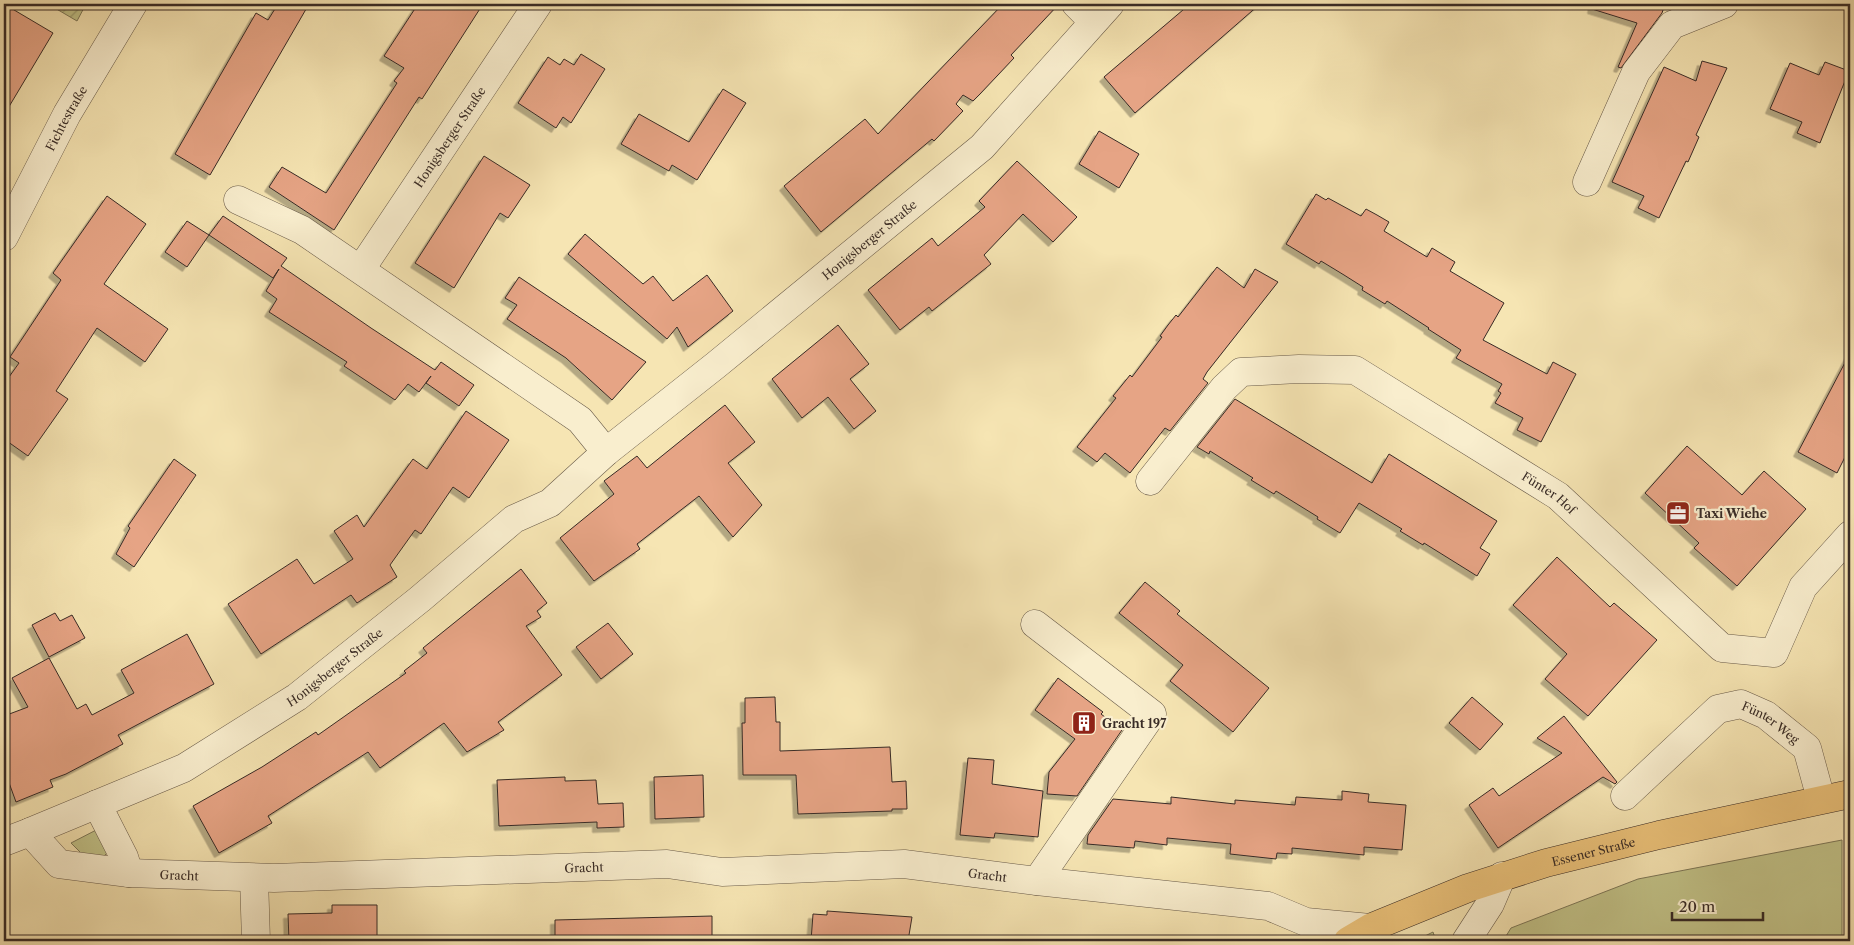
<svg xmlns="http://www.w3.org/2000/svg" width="1854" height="945" viewBox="0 0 1854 945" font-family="'Libre Caslon Text',serif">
<defs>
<pattern id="garden-furrows" width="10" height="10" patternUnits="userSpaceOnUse" patternTransform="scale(1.25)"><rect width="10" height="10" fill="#c2c389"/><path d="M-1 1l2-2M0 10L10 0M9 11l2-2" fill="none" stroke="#9f9f70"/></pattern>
<filter id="shadow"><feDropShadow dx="-4.5" dy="4.5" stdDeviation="0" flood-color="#0004"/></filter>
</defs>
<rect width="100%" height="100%" fill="#f6e5b3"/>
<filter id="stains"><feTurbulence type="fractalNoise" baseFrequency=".004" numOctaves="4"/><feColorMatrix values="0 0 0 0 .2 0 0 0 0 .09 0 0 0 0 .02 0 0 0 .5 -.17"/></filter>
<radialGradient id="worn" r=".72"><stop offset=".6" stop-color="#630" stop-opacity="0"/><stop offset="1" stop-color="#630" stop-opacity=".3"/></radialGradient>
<!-- grass -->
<g fill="#c2c389" stroke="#7d7758">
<path d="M102 827 108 852 102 858 81 853 71 843Z"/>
<path d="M1842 840V941H1503L1511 928 1638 879Z"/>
<path d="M1433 932 1436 941H1415Z"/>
</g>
<!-- garden -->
<path fill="url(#garden-furrows)" stroke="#7d7758" d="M48 4H86L77 21Z"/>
<!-- building -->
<g fill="#e6a485" stroke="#382b26" filter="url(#shadow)">
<path d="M4 4 53 33 4 115Z"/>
<path d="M278 4H309L210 175 175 154 256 13 268 20Z"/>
<path d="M418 4H483L422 99 419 97 334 230 269 187 282 167 326 193 397 83 394 81 404 68 384 56Z"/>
<path d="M1003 4H1059L1011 55 1014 58 980 94 973 101 963 95 956 104 963 111 934 141 932 139 821 232 784 186 865 119 878 134Z"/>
<path d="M1190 4H1260L1135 113 1104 77Z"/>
<path d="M1593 4H1665L1662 13 1621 68 1618 67 1637 23 1592 9Z"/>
<path d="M581 54 605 69 571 123 563 117 556 128 518 103 548 57 560 65 564 59 574 65Z"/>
<path d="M1702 61 1727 68 1696 135 1699 137 1688 162 1686 161 1659 218 1638 208 1644 196 1612 182 1664 67 1696 81Z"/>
<path d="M1825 62 1849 71 1820 143 1797 133 1802 122 1770 109 1790 63 1819 75Z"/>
<path d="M723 89 746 103 697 180 672 165 669 171 621 144 639 114 689 142Z"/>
<path d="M1099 131 1139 154 1119 188 1079 164Z"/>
<path d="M484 156 530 185 508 218 500 213 454 288 415 263Z"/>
<path d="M1017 161 1077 217 1053 242 1023 214 984 255 991 264 932 311 929 307 900 330 868 290 932 238 938 246 985 207 979 201Z"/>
<path d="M1316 194 1326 200 1328 198 1361 216 1366 209 1377 215 1389 222 1384 231 1427 257 1432 248 1455 262 1450 271 1504 303 1483 340 1547 374 1553 362 1576 374 1541 442 1517 430 1523 418 1495 403 1501 393 1498 391 1502 384 1456 358 1461 350 1428 329 1429 328 1387 301 1385 304 1362 290 1363 287 1344 275 1321 261 1319 264 1286 244Z"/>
<path d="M107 196 146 224 104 284 168 329 145 362 97 328 56 391 68 399 28 456 4 439V384L19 363 10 357 61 280 53 273Z"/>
<path d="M223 216 287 258 281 266 371 328 435 370 441 362 474 385 459 406 426 383 431 376 419 392 408 384 395 400 344 366 347 362 269 312 277 299 266 291 279 269 273 278 209 235Z"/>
<path d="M187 221 209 235 187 267 165 252Z"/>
<path d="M585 234 643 284 653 276 673 301 707 275 733 311 688 347 677 327 667 339 568 254Z"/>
<path d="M1217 267 1244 288 1255 269 1278 282 1207 372 1203 379 1208 383 1170 431 1165 428 1130 473 1105 453 1097 462 1077 447 1116 398 1113 396 1122 385 1130 375 1132 377 1162 337 1160 336 1168 325 1176 315 1178 317Z"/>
<path d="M519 277 646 362 612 400 566 358 507 319 517 305 505 298Z"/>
<path d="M838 325 869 364 850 379 876 411 854 429 828 397 802 418 772 379Z"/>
<path d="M1850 353V447L1837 473 1798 452Z"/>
<path d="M1235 399 1372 483 1389 454 1497 521 1480 548 1490 554 1477 576 1424 543 1423 545 1400 531 1402 529 1359 503 1340 533 1317 519 1318 517 1276 491 1274 494 1251 480 1253 478 1210 451 1209 454 1197 447Z"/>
<path d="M725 405 755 442 728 463 762 505 733 537 699 496 637 544 640 549 594 581 560 538 614 494 604 481 637 456 647 468Z"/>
<path d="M466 411 509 440 469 498 453 487 421 534 415 530 390 565 397 577 357 603 351 595 261 654 228 604 297 559 314 584 353 559 334 531 357 515 364 527 413 459 427 469Z"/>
<path d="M1687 446 1742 495 1764 471 1806 509 1737 586 1694 548 1699 543 1645 493Z"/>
<path d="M174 459 196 475 134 567 116 554 130 528 128 526Z"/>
<path d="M1557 557 1610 607 1614 603 1657 640 1588 716 1545 679 1567 654 1513 605Z"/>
<path d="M521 569 547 603 537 611 541 617 526 626 562 675 498 722 504 730 467 752 444 723 380 768 368 752 268 816 272 823 219 853 193 806 262 767 316 732 318 735 406 673 404 671 427 653 423 648Z"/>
<path d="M1145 582 1180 611 1177 614 1269 688 1233 732 1170 681 1183 665 1119 613Z"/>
<path d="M55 613 60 621 72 615 85 638 49 657 32 625Z"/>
<path d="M608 623 633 654 601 679 576 647Z"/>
<path d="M187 634 214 684 118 735 123 744 66 774 50 780 53 787 16 802 4 769V716L28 707 12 678 49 658 77 709 86 704 92 715 134 693 121 670Z"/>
<path d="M1058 678 1103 712 1101 714 1122 730 1077 796 1047 794 1049 772 1075 739 1035 710Z"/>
<path d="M775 697 776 722H780V751L890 747 892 782 906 781 907 809H892V811L798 814 796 775H743L742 723H745V698Z"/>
<path d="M1472 697 1503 724 1480 750 1449 723Z"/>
<path d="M1564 716 1617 782 1615 784 1603 777 1498 848 1469 805 1493 788 1499 796 1562 753 1537 738Z"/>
<path d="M968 758 994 760 992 784 1043 791 1038 837 995 833 994 838 960 835Z"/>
<path d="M703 775 704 817 655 819 654 777Z"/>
<path d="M565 777V781L596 780 598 804 623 803 624 827 597 828V822L499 826 497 780Z"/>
<path d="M1342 791 1369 794 1368 802 1406 805 1402 850 1364 847V855L1292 848V854L1277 853 1276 859 1230 854 1231 844 1167 838V845L1135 841 1134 848 1087 844 1088 835 1113 799 1171 804V797L1235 804V800L1295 805 1296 797 1342 800Z"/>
<path d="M332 905H377V939H351V941H289L288 914 332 913Z"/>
<path d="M827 911 912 917 908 941H811L813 914 827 915Z"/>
<path d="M712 916V941H555V920Z"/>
</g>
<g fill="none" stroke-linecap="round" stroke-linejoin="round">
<defs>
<g id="minor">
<path d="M1076 4 1093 21"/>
<path d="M1587 182 1636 72 1672 25 1724 4"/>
<path d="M238 200 302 230 580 420 606 452"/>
<path id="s1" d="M4 237 67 114 133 4"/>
<path id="s2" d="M361 269 538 4"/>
<path id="s3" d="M1150 481 1224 388 1241 372 1299 369 1355 370 1558 496 1722 648 1774 653 1803 587 1850 535"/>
<path d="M1035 624 1152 714 1037 881"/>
<path id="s4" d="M1625 796 1718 709 1741 704 1766 715 1807 748 1821 799"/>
<path d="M97 804 124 857 129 873"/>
<path id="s5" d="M30 832 59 864 129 873 274 878 667 864 722 872 904 864 1037 881 1268 906 1306 922 1370 928"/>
<path id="s6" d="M4 842 30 832 184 768 297 697 420 599 514 519 550 503 606 452 716 365 982 147 1110 4"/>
<path d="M254 878 256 941"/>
<path d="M1466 941 1490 904 1502 876"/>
</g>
<g id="major">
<path id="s7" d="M1348 941 1370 928 1468 888 1546 863 1659 835 1850 794"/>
</g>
</defs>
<!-- minor casing -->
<use href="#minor" stroke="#685a49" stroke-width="29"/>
<!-- major casing -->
<use href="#major" stroke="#382b26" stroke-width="29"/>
<!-- minor -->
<use href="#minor" stroke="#f9eece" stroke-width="28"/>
<!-- major -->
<use href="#major" stroke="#ebc27a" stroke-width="28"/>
</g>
<!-- icons -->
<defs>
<symbol id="office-square" viewBox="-11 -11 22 22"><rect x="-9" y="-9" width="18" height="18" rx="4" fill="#8f2418" stroke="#f9eece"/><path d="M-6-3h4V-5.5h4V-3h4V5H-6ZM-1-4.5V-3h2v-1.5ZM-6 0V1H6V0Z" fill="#fff"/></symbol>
<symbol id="building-square" viewBox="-11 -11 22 22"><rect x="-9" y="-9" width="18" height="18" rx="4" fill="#8f2418" stroke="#f9eece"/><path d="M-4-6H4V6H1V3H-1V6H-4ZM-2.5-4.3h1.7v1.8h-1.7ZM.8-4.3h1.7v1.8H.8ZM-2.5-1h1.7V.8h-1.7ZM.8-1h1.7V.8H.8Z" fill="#fff"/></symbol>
</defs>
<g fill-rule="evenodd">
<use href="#office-square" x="1664" y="499" width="28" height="28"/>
<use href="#building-square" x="1070" y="709" width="28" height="28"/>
</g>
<g text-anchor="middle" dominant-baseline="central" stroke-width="4.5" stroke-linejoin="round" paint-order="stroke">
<!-- street labels -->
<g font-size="12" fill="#382b26" stroke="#f9eece">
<text stroke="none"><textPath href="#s1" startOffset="134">Fichtestraße</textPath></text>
<text stroke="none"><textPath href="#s2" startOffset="159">Honigsberger Straße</textPath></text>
<text stroke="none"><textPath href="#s6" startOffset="1062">Honigsberger Straße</textPath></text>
<text stroke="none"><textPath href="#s3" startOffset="486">Fünter Hof</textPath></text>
<text stroke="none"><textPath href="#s6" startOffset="376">Honigsberger Straße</textPath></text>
<text stroke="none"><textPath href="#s4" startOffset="186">Fünter Weg</textPath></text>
<text stroke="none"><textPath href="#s7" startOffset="262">Essener Straße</textPath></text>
<text stroke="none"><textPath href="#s5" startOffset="569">Gracht</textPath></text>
<text stroke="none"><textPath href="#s5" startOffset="164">Gracht</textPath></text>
<text stroke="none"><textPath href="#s5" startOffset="974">Gracht</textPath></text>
</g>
<!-- poi labels -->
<g font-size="12" font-weight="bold" fill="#382b26" stroke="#f9eece" text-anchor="start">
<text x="1696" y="513">Taxi Wiehe</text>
<text x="1102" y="723">Gracht 197</text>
</g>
</g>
<!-- margin -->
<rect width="1854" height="945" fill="none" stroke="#f6e5b3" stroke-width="20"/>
<rect x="5" y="5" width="1844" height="935" fill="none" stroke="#382b26" stroke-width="2.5"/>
<rect x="10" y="10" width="1834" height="925" fill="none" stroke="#382b26"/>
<!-- scale -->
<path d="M1672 912v8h91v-8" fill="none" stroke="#382b26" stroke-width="2.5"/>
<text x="1679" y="912" font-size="15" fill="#382b26" stroke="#f9eece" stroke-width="4" paint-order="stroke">20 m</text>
<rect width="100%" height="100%" filter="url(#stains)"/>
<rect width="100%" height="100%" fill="url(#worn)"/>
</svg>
